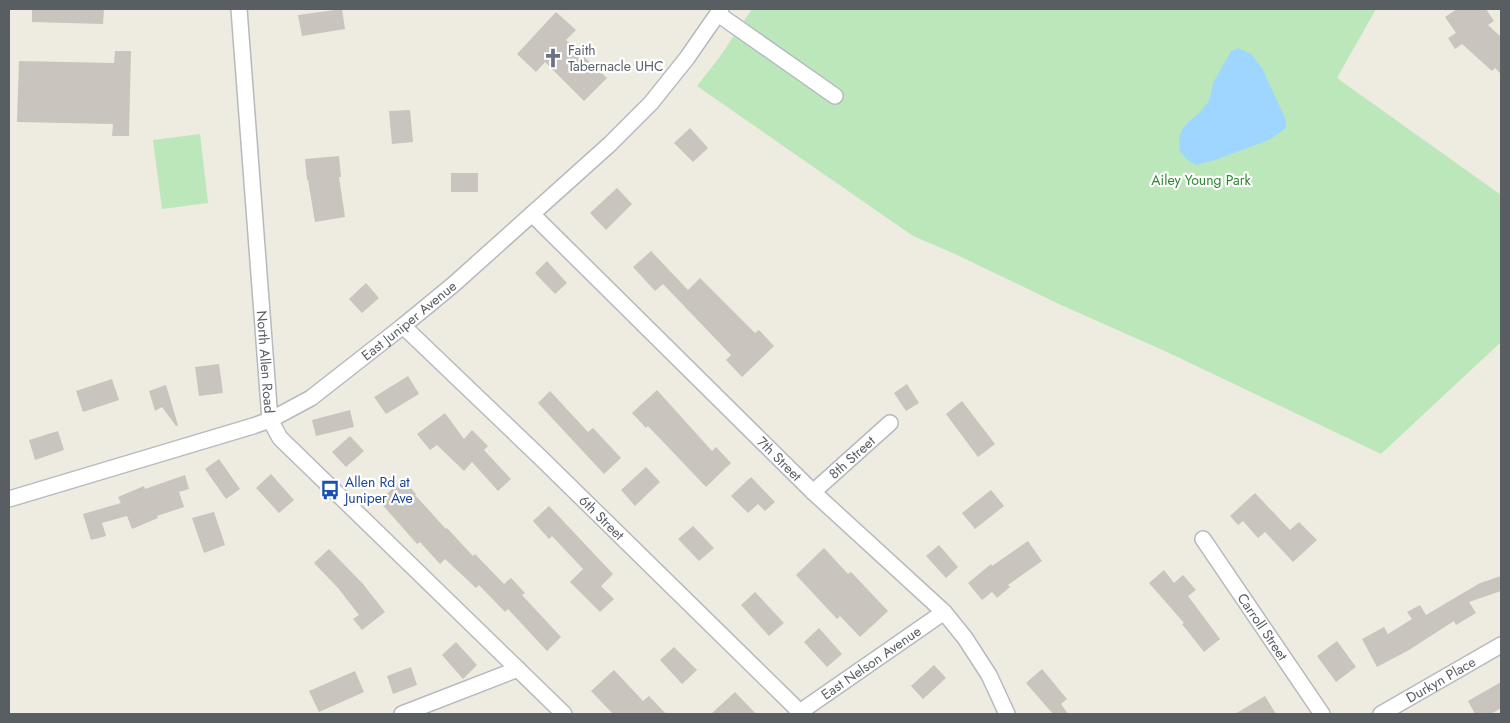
<svg xmlns="http://www.w3.org/2000/svg" width="1510" height="723" viewBox="0 0 1510 723" font-family="Jost,sans-serif">
<rect width="100%" height="100%" fill="#eeebe1"/>
<!-- green -->
<g fill="#bce7bb">
<path d="M752 9H1376L1337 78 1501 195V342L1381 454 1379 453 1167 352 1061 305 955 254 913 236 697 86 719 58Z"/>
<path d="M200 134 208 203 162 209 153 140Z"/>
</g>
<!-- water -->
<path fill="#9fd6ff" d="M1238 48 1251 54 1262 68 1286 120V128L1269 140 1212 161 1196 165 1189 161 1180 152 1179 136 1182 130 1187 123 1198 114 1209 101 1213 83 1231 51Z"/>
<!-- building -->
<g fill="#c9c5be">
<path d="M32 9H104L103 24 32 22Z"/>
<path d="M342 9 345 29 302 36 298 15Z"/>
<path d="M1457 9H1486L1494 21 1488 25 1501 37V74L1495 68 1492 71 1462 44 1455 49 1448 38 1456 33 1445 17Z"/>
<path d="M556 12 576 30 566 40 607 78 584 101 545 62 536 72 517 54Z"/>
<path d="M115 51H131L129 136H112L113 124 17 122 19 61 114 63Z"/>
<path d="M410 110 413 142 392 144 389 111Z"/>
<path d="M690 128 708 148 693 162 674 143Z"/>
<path d="M339 156 341 177H339L345 217 315 222 308 180H307L305 159Z"/>
<rect x="451" y="173" width="27" height="19"/>
<path d="M617 188 632 204 606 230 590 213Z"/>
<path d="M651 251 688 290 700 278 755 333 759 330 774 346 742 377 726 360 731 355 663 284 655 291 633 267Z"/>
<path d="M547 261 567 283 555 294 535 273Z"/>
<path d="M366 283 379 298 362 313 349 299Z"/>
<path d="M219 364 223 393 199 396 195 367Z"/>
<path d="M408 376 419 394 386 414 374 397Z"/>
<path d="M112 379 119 400 83 412 76 391Z"/>
<path d="M907 384 919 403 906 411 894 393Z"/>
<path d="M166 385 178 425 176 426 162 407 155 411 149 391Z"/>
<path d="M657 390 712 451 716 447 731 463 706 487 648 426 646 428 632 413Z"/>
<path d="M550 391 588 432 593 428 621 458 604 474 538 403Z"/>
<path d="M962 401 995 444 978 457 946 414Z"/>
<path d="M350 410 354 427 316 436 312 420Z"/>
<path d="M445 413 464 439 472 430 488 446 484 450 511 479 498 491 472 462 464 471 437 445 430 450 417 434Z"/>
<path d="M58 431 64 450 35 460 29 440Z"/>
<path d="M350 436 364 451 346 467 332 452Z"/>
<path d="M219 459 240 489 226 499 205 469Z"/>
<path d="M646 467 660 482 635 506 621 490Z"/>
<path d="M271 474 294 500 279 513 256 488Z"/>
<path d="M185 475 189 489 179 492 184 507 157 516 158 518 132 529 127 516 102 523 106 536 91 540 83 514 121 503 118 497 144 486 145 489Z"/>
<path d="M751 477 775 502 765 511 758 504 748 513 731 496Z"/>
<path d="M403 479 416 494 415 495 446 529 447 528 473 556 475 554 504 584 511 578 525 593 522 595 561 637 547 651 508 609 505 612 479 585 476 588 445 559 440 564 420 542 417 544 379 501Z"/>
<path d="M991 490 1004 506 975 529 962 513Z"/>
<path d="M1255 493 1290 530 1299 522 1317 540 1293 562 1265 532 1258 538 1243 521 1238 525 1230 516Z"/>
<path d="M549 506 613 574 601 586 614 599 600 612 570 582 583 569 552 536 549 539 533 521Z"/>
<path d="M214 512 225 545 204 553 192 518Z"/>
<path d="M693 526 714 548 699 561 678 539Z"/>
<path d="M1028 541 1042 561 1008 585 1010 587 997 598 992 592 982 600 968 583 991 564 992 566Z"/>
<path d="M939 545 958 567 946 578 926 556Z"/>
<path d="M824 548 848 574 851 572 888 611 860 637 840 616 837 619 796 575Z"/>
<path d="M329 549 363 584 385 612 362 630 353 619 359 615 338 588 314 563Z"/>
<path d="M1164 570 1174 583 1183 575 1196 590 1188 596 1220 639 1204 652 1182 624 1184 623 1149 583Z"/>
<path d="M1501 576V591L1469 602 1476 613 1456 625 1454 621 1409 650 1377 667 1362 639 1384 627 1388 634 1412 619 1407 612 1420 605 1426 615 1480 583Z"/>
<path d="M755 592 784 623 769 636 741 605Z"/>
<path d="M819 628 842 654 827 667 804 642Z"/>
<path d="M1337 641 1356 667 1336 682 1317 656Z"/>
<path d="M456 642 477 665 463 679 442 655Z"/>
<path d="M674 647 697 670 682 684 660 660Z"/>
<path d="M934 665 946 678 923 699 911 686Z"/>
<path d="M411 667 417 685 393 694 387 676Z"/>
<path d="M1042 669 1067 699 1061 704 1068 714H1053L1026 683Z"/>
<path d="M614 670 643 701 649 696 666 714H613L591 691Z"/>
<path d="M355 671 364 692 319 712 309 691Z"/>
<path d="M1501 682V708L1491 714H1475L1468 701Z"/>
<path d="M735 692 756 714H711Z"/>
<path d="M1265 696 1276 714H1235Z"/>
</g>
<g fill="none" stroke-linecap="round" stroke-linejoin="round">
<defs>
<g id="minor">
<path id="s1" d="M239 9 270 420 280 438 564 714"/>
<path d="M718 14 835 96"/>
<path id="s2" d="M532 214 813 492 944 612 965 638 989 675 1007 714"/>
<path id="s3" d="M403 326 543 460 800 712"/>
<path id="s4" d="M813 492 890 423"/>
<path id="s5" d="M9 499 253 426 270 420 311 398 403 326 454 284 610 144 651 103 687 58 721 9"/>
<path id="s6" d="M1203 539 1322 714"/>
<path d="M402 714 518 669"/>
<path id="s7" d="M797 714 944 612"/>
<path id="s8" d="M1381 714 1501 645"/>
</g>
</defs>
<!-- minor casing -->
<use href="#minor" stroke="#b6babf" stroke-width="18"/>
<!-- minor -->
<use href="#minor" stroke="#fff" stroke-width="15"/>
</g>
<!-- icons -->
<defs>
<symbol id="church-bare" viewBox="-9 -9 18 18"><path d="M-1.2-6h2.4v3.5h3.3v2.4h-3.3V6h-2.4V-.1h-3.3v-2.4h3.3Z" fill="#6b7280" stroke="#fff" stroke-width="2.5" paint-order="stroke"/></symbol>
<symbol id="bus-bare" viewBox="-9 -9 18 18"><path d="M-5-6H5V4H4V6H2V4H-2V6H-4V4H-5ZM-3.5-4V0h7V-4ZM-3.5 1.2v1.5H-2V1.2ZM2 1.2v1.5H3.5V1.2Z" fill="#1a4fb4" stroke="#fff" stroke-width="2.5" paint-order="stroke"/></symbol>
</defs>
<g fill-rule="evenodd">
<use href="#church-bare" x="539" y="44" width="28" height="28"/>
<use href="#bus-bare" x="316" y="476" width="28" height="28"/>
</g>
<g text-anchor="middle" dominant-baseline="central" stroke-width="4.5" stroke-linejoin="round" paint-order="stroke">
<!-- worship labels -->
<g font-size="14" fill="#5b616d" stroke="#fff" text-anchor="start">
<text x="568" y="50">Faith<tspan x="568" dy="16">Tabernacle UHC</tspan></text>
</g>
<!-- park labels -->
<g font-size="14" fill="#2e8532" stroke="#fff">
<text x="1201" y="180">Ailey Young Park</text>
</g>
<!-- street labels -->
<g font-size="14" fill="#595e63" stroke="#fff">
<text stroke="none"><textPath href="#s5" startOffset="444">East Juniper Avenue</textPath></text>
<text stroke="none"><textPath href="#s1" startOffset="354">North Allen Road</textPath></text>
<text stroke="none"><textPath href="#s4" startOffset="52">8th Street</textPath></text>
<text stroke="none"><textPath href="#s2" startOffset="348">7th Street</textPath></text>
<text stroke="none"><textPath href="#s3" startOffset="276">6th Street</textPath></text>
<text stroke="none"><textPath href="#s6" startOffset="106">Carroll Street</textPath></text>
<text stroke="none"><textPath href="#s7" startOffset="90">East Nelson Avenue</textPath></text>
<text stroke="none"><textPath href="#s8" startOffset="69">Durkyn Place</textPath></text>
</g>
<!-- transit labels -->
<g font-size="14" fill="#164399" stroke="#fff" text-anchor="start">
<text x="345" y="482">Allen Rd at<tspan x="345" dy="16">Juniper Ave</tspan></text>
</g>
</g>
<!-- border -->
<rect width="1510" height="723" fill="none" stroke="#595e63" stroke-width="20"/>
</svg>
